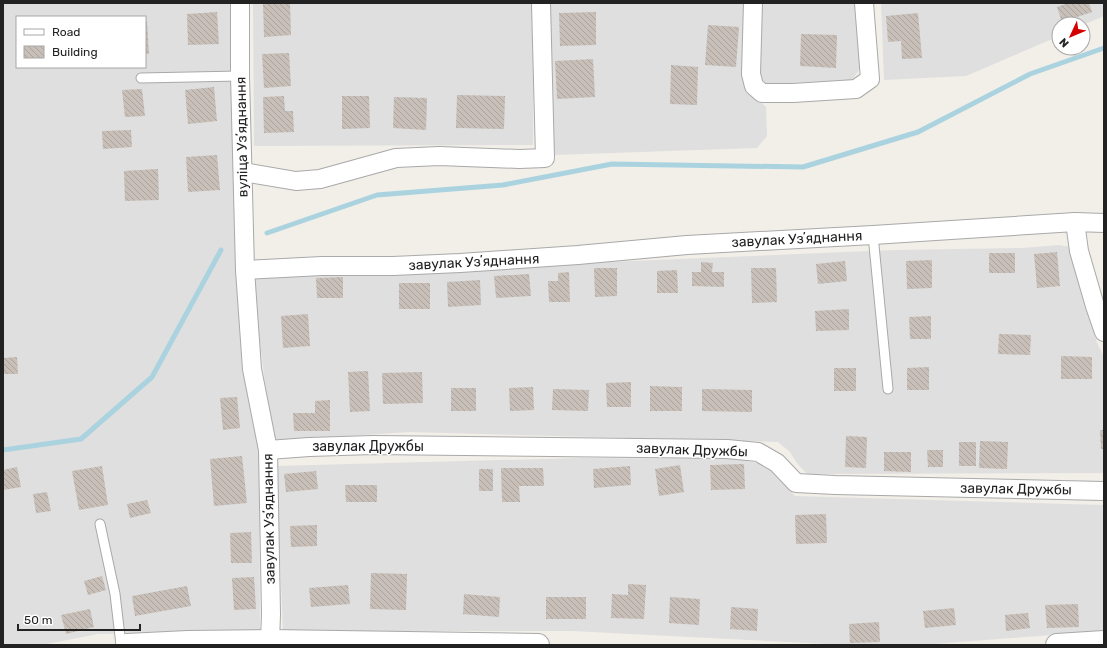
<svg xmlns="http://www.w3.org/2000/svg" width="1107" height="648" viewBox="0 0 1107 648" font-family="Rubik,sans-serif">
<defs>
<pattern id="building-back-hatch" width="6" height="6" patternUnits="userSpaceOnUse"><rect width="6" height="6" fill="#c7bfb8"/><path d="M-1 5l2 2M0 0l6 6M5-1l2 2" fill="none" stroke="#aba49e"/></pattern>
</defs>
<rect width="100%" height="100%" fill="#f2efe9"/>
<!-- residential -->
<g fill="#e0dfdf" fill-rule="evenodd">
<path d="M3 3H234L244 360 259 456 260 632 98 634 42 645H3ZM17 17H145V67H17Z"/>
<path d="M253 3H534L533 145 254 146Z"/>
<path d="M549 3H745L750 92 766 107 767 136 757 148 554 155 550 150Z"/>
<path d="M761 3H857L861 67 852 80 772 84 759 82Z"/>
<path d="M881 3H1104V16L1083 25V24H1059V36L966 76 884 80Z"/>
<path d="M1059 245 1071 247 1097 343 1104 357V473L807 474 797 463 790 452 778 442 409 432 272 441 252 277 894 250 1022 248Z"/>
<path d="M581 458 737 459 765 465 795 496 1104 505V631L921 645H848L572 631H283L276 466Z"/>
</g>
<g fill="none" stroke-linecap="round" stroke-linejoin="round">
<!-- stream -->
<g stroke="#aad3df" stroke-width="5">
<path d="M267 233 377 195 503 185 612 164 803 167 918 132 1030 74 1104 48"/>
<path d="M3 450 81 439 152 377 221 250"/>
</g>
</g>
<!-- building -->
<g fill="url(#building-back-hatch)">
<path d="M263 3H290L291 35 264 37Z"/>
<path d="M1068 3H1089L1092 12 1062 22 1057 7Z"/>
<path d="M217 12 219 44 188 45 187 14Z"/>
<path d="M596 12V45L560 46 559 13Z"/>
<path d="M918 13 922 58 902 59 901 41 888 42 886 16Z"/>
<path d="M145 21H147L149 54H145Z"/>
<path d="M708 25 739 27 736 67 705 65Z"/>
<path d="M801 34 837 35 836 68 800 66Z"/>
<path d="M289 53 291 86 264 88 262 54Z"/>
<path d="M593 59 595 97 557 99 555 61Z"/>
<path d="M671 65 698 67 697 105 670 104Z"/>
<path d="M214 87 217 121 188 124 185 90Z"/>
<path d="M142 89 145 116 125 117 122 90Z"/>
<path d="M457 95 505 96 504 129 456 128Z"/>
<path d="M284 96 285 111H293L294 132 264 133 263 97Z"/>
<path d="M342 96H369L370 128 342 129Z"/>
<path d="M394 97 427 98 426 130 393 128Z"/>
<path d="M131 130 132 147 103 149 102 131Z"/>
<path d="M217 155 220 190 188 192 186 157Z"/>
<path d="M158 169 159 200 125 201 124 171Z"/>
<path d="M1057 252 1060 286 1037 288 1034 254Z"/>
<rect x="989" y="253" width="26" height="20"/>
<path d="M932 260V288L907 289 906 261Z"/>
<path d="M845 261 847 281 818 284 816 264Z"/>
<path d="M701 262 713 263 712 272H724V287L692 286V272H701Z"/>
<path d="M594 268H617V296L595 297Z"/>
<path d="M751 268H776L777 302 752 303Z"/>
<path d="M677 270 678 293H657V271Z"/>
<path d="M569 272 570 302H549L548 281H558V273Z"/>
<path d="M529 274 531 296 496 298 494 276Z"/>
<path d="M343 277V298H317L316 278Z"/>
<path d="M480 280 481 305 448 307 447 282Z"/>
<rect x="399" y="283" width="31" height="26"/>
<path d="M849 309V330L816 331 815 311Z"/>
<path d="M308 314 310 346 283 348 281 316Z"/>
<path d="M931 316V339H910L909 317Z"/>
<path d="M999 334 1031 335 1030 355 998 354Z"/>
<path d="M1061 356 1092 357V379H1061Z"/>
<path d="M17 357 18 374H3V358Z"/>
<path d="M929 367V390H907V368Z"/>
<rect x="834" y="368" width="22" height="23"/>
<path d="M368 371 370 411 350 412 348 372Z"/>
<path d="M422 372 423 403 383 404 382 373Z"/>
<path d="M631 382V407H607L606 383Z"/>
<path d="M650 386 682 387V411H650Z"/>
<path d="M533 387 534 410 510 411 509 388Z"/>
<rect x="451" y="388" width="25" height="23"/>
<path d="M553 389 589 390 588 411 552 410Z"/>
<path d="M702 389 752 390V412L702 411Z"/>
<path d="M237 397 240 428 223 430 220 398Z"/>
<path d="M330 400V431H294L293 413H315V401Z"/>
<path d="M1100 430H1104V449H1101Z"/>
<path d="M846 436 867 437 866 468 845 467Z"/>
<path d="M980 441 1008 442 1007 469 979 468Z"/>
<rect x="959" y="442" width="17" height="24"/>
<path d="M927 450H943V467H928Z"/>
<path d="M884 452H911V472L884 471Z"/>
<path d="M242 456 247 503 214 506 210 459Z"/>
<path d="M744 464 745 489 711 490 710 465Z"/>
<path d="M680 465 684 492 659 496 655 469Z"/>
<path d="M102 466 108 505 79 510 72 471Z"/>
<path d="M630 466 631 485 594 488 593 469Z"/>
<path d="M17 467 21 487 3 490V470Z"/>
<path d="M501 468H543L544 486H519L520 502H502Z"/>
<rect x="479" y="469" width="14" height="22"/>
<path d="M316 471 318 489 286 492 284 474Z"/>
<path d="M345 485H377V502H346Z"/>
<path d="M47 492 51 511 36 513 33 494Z"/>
<path d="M147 500 151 513 130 518 127 504Z"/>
<path d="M826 514 827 543 796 544 795 515Z"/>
<path d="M317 525V546L291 547 290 526Z"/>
<path d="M251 532 252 563H231L230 533Z"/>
<path d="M371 573 407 574 406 610 370 609Z"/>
<path d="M102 576 106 590 88 595 84 581Z"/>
<path d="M254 577 256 609 234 610 232 578Z"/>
<path d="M628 584 646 585 644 619 611 618 612 594 628 595Z"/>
<path d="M348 585 350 604 311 607 309 588Z"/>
<path d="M187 586 191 606 135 616 132 596Z"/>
<path d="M464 594 500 597 499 617 463 614Z"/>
<rect x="546" y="597" width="40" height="22"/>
<path d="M670 597 700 599 699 625 669 623Z"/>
<path d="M1078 604 1079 627 1047 628 1045 605Z"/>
<path d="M731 607 758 609 757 631 730 629Z"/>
<path d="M954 608 956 625 925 628 923 611Z"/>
<path d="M90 609 94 627 66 634 61 615Z"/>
<path d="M1028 613 1030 628 1006 631 1005 615Z"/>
<path d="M879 622 880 642 850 643 849 624Z"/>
</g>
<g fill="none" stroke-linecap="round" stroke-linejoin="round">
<defs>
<g id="service">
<path d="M141 78 240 76"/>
<path d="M873 235 888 389"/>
<path d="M100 524 115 594 121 645"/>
</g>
<g id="minor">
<path d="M240 3V76L245 270 252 369 268 450 271 614 270 641"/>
<path d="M753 3 751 74 754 86 762 93H793L856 89 870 79 864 3"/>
<path d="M243 172 296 181 320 179 396 158 439 156 519 159 545 158 541 3"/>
<path d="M1104 223 1075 222 1079 251 1095 306 1104 332"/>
<path d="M245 270 322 266H393L460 263 578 255 687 245 873 235 1075 222"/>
<path d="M268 450 309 447 373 445 727 449 758 452 777 463 796 483 835 485 1104 491"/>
</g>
<g id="tertiary">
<path d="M127 645 188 642 270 641 538 645"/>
<path d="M1057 645 1104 642"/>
</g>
</defs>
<!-- service casing -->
<use href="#service" stroke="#a9a9a9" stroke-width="11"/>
<!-- minor casing -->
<use href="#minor" stroke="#a9a9a9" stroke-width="20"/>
<!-- tertiary casing -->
<use href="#tertiary" stroke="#a9a9a9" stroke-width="24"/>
<!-- service -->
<use href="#service" stroke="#fff" stroke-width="9"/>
<!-- minor -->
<use href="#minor" stroke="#fff" stroke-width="18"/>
<!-- tertiary -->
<use href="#tertiary" stroke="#fff" stroke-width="22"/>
</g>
<g text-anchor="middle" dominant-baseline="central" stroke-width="3" stroke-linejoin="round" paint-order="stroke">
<!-- street labels -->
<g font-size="14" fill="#222" stroke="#fff">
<text transform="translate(242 137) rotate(-91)">вуліца Узʼяднання</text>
<text transform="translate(797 239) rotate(-3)">завулак Узʼяднання</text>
<text transform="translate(474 262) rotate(-3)">завулак Узʼяднання</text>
<text x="368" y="446">завулак Дружбы</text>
<text transform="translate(692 450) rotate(2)">завулак Дружбы</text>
<text transform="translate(1016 489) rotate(1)">завулак Дружбы</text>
<text transform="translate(269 519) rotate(-91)">завулак Узʼяднання</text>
</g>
</g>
<!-- border -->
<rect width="1107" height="648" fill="none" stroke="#222222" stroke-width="8"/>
<!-- legend -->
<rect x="16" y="16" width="130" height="52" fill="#ffffff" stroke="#a7a7a7"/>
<rect x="24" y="29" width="20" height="6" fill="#ffffff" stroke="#a7a7a7"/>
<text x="52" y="36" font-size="12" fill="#222222">Road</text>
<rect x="24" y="46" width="20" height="12" fill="url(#building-back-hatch)" stroke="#a7a7a7"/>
<text x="52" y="56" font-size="12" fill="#222222">Building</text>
<!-- north arrow -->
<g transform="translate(1071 36) rotate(226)"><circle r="19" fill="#ffffff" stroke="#a7a7a7"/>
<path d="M0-3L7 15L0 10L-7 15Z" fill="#d40000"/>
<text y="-6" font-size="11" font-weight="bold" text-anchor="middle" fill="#222222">N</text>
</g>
<!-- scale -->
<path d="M18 624v6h122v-6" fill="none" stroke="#222222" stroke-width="2"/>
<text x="24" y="624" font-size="12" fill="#222222" stroke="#ffffff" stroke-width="3" paint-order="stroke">50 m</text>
</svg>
